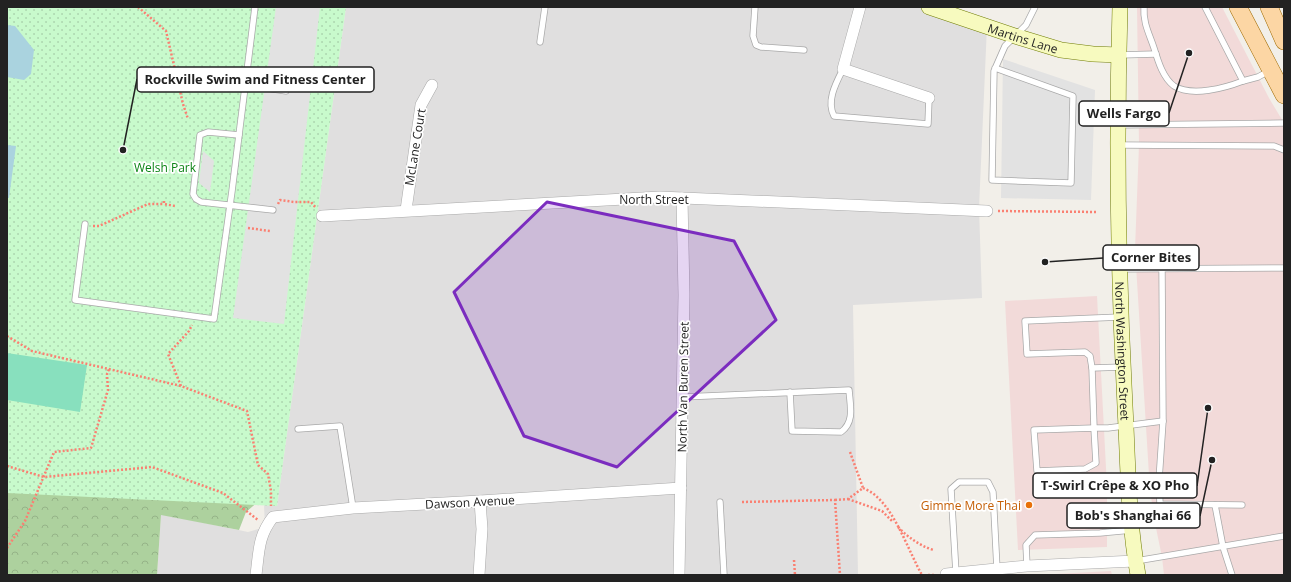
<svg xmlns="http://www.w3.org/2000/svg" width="1291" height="582" viewBox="0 0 1291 582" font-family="'Open Sans',sans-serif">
<defs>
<pattern id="forest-crowns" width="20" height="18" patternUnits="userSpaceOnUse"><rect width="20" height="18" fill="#add19e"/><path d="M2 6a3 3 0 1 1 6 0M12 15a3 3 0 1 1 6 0" fill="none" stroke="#95b388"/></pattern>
<pattern id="park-dots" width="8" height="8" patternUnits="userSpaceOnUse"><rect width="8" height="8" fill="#c8facc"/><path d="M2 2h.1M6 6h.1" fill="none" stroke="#acd6af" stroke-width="1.8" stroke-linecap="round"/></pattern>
</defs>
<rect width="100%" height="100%" fill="#f2efe9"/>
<!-- residential -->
<path fill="#e0dfdf" d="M346 7H929L987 26 979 208 982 298 853 305 858 575H157L161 514 248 532 265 527 264 505 277 506Z"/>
<!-- commercial -->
<g fill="#f2dad9">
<path d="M1137 7H1222L1269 98 1284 123V575H1164L1162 557 1156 528 1150 491 1135 249 1139 145Z"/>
<path d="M1097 296 1107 487V547L1018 550 1005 301Z"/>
<path d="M1111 571 1112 575H1037Z"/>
</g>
<!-- forest -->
<path fill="url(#forest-crowns)" d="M7 407 271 491 246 512 239 530 161 515 157 575H7Z"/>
<!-- park -->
<path fill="url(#park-dots)" d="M7 7H346L277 506 7 493Z"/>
<!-- pitch -->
<path fill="#88e0be" d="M7 353 87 365 80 412 7 400Z"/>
<!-- parking -->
<g fill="#e2e2e2">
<path d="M276 7H320L284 324 233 318Z"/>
<path d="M1003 59 1095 90 1091 200 1001 198Z"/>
<path d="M203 151 214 161 210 192 199 183Z"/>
</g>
<!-- water -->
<g fill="#aad3df">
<path d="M7 25 15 26 34 50 31 74 24 80 7 77Z"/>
<path d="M7 145 16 146 9 198H7Z"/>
</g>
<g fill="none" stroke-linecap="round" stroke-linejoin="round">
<defs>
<g id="lane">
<path d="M755 7 753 36 756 45 761 47 804 50"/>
<path d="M1144 7C1143 23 1149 33 1154 48 1158 61 1163 78 1174 86 1192 97 1225 88 1243 81"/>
<path d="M1205 7 1243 81 1258 77 1269 71"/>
<path d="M540 42 545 7"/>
<path d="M1119 55 1156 54"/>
<path d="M995 68 1073 96 1071 183 992 180 994 71 1005 46 1026 25 1035 7"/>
<path d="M843 69C836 83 826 101 834 116L928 124 929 98"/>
<path d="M245 85 286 91"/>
<path d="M1119 125 1284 123"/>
<path d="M239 135 208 132 200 135 193 194 196 199 201 202 273 210"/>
<path d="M1119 145 1274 146 1284 150"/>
<path d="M85 224 75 300 214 319 232 191 255 7"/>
<path d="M1120 269 1284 268"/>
<path d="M1162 269 1163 421 1159 480 1160 504 1242 505"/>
<path d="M1120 317 1025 321 1027 354 1085 352 1090 356 1092 368 1123 367"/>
<path d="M1092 368 1094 428H1108L1163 421"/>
<path d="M683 397 849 390C850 405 855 422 841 432L792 431 790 392"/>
<path d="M1094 428 1096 463 1085 469 1037 471 1034 430Z"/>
<path d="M298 429 340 426 353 508"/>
<path d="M720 502 724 575"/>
<path d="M1215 505 1223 547 1232 575"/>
<path d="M1136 561 1284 536"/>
<path d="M1027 566 1026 545 1035 535 1100 533 1132 530"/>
<path d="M956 573 951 489 959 482H988L993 492 997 569"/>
</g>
<g id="street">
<path d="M860 7 843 69 929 98"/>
<path d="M406 210 421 105 432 85"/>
<path d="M322 216 660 197 987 211"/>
<path d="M946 574 1027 566 1135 561"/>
<path d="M256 575C259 552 258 536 273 517L353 508 480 501 681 488"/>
<path d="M479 575 482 529 480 501"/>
<path d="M679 575 684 295 682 198"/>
</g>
<g id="secondary">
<path id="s1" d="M929 7 1015 36 1061 50 1093 54 1119 55"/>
<path id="s2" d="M1120 7C1116 140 1118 273 1125 406 1128 462 1128 520 1138 575"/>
</g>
<g id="primary">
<path d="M1238 7 1284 95"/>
<path d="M1269 7 1284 41"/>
</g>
</defs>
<!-- lane casing -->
<use href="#lane" stroke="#a9a9a9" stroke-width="7"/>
<!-- street casing -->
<use href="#street" stroke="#a9a9a9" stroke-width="12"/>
<!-- secondary casing -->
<use href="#secondary" stroke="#707d05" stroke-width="16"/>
<!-- primary casing -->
<use href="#primary" stroke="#a06b00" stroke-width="18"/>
<!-- path -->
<g stroke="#fa8072" stroke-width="2.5" stroke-dasharray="2 2" stroke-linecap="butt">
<path d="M138 7 166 31 183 104 188 119"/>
<path d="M164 201V204L175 206"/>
<path d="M278 204 280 200 294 202H311L316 208"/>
<path d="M998 211 1098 212"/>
<path d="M93 226H99L148 204H164"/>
<path d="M248 228 270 231"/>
<path d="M7 336 32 351 181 386 247 411 258 465 268 474 271 491V506"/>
<path d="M181 386 168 354 189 331 192 325"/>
<path d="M7 466 44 477 152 467 223 493 258 520"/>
<path d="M863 488C867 490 872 492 876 496 896 513 909 552 922 575"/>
<path d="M848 499 882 511 893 522"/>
<path d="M835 500 848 499 863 488 850 452"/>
<path d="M742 502 835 500 840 575"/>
<path d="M898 527C909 538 919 545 933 550"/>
<path d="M7 548 25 521 54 452 91 448 108 390 107 374 109 369"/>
<path d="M794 560 795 575"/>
<path d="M928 575H936"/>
</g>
<!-- lane -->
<use href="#lane" stroke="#fff" stroke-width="5.5"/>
<!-- street -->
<use href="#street" stroke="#fff" stroke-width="11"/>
<!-- secondary -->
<use href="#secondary" stroke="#f7fabf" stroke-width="15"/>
<!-- primary -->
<use href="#primary" stroke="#fcd6a4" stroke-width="17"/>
</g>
<!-- marked area -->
<path fill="#7b2cbf" fill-opacity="0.2" stroke="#7b2cbf" stroke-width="3" stroke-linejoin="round" d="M547 202 734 241 776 320 617 467 524 436 454 292Z"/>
<!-- markers -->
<circle fill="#e8710a" stroke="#fff" stroke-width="1.5" cx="1029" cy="505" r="4"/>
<g text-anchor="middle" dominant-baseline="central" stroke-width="3.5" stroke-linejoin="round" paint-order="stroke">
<!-- street labels -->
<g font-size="12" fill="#222" stroke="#fff">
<text stroke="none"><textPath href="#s1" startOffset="99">Martins Lane</textPath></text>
<text transform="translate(415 147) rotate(-81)">McLane Court</text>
<text x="654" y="199">North Street</text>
<text stroke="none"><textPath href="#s2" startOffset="344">North Washington Street</textPath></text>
<text transform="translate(683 387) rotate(-89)">North Van Buren Street</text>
<text transform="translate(470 502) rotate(-3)">Dawson Avenue</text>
</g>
<!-- park labels -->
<g font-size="12" fill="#0c8416" stroke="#fff">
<text x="165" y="167">Welsh Park</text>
</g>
<!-- food labels -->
<g font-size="12" fill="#c56008" stroke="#fff" text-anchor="end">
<text x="1021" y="505">Gimme More Thai</text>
</g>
</g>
<!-- callouts -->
<path fill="none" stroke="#222" stroke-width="1.5" d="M123 150L137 79M1189 53L1169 113M1045 262L1103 258M1208 408L1197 486M1212 460L1200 516"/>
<g fill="#222" stroke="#fff" stroke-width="1.5">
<circle cx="123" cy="150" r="4"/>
<circle cx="1189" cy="53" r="4"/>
<circle cx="1045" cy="262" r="4"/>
<circle cx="1208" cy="408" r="4"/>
<circle cx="1212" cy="460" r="4"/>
</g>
<g fill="#fff" stroke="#222" stroke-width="1.5">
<rect x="137" y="67" width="237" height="25" rx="4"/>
<rect x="1079" y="101" width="90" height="25" rx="4"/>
<rect x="1103" y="245" width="96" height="25" rx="4"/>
<rect x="1033" y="473" width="164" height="25" rx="4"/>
<rect x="1067" y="503" width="133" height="25" rx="4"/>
</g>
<g font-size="13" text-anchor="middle" font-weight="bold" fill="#222">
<text x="255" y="84">Rockville Swim and Fitness Center</text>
<text x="1124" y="118">Wells Fargo</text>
<text x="1151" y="262">Corner Bites</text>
<text x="1115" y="490">T-Swirl Crêpe &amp; XO Pho</text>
<text x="1133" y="520">Bob's Shanghai 66</text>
</g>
<!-- border -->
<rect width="1291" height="582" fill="none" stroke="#222222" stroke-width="16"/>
</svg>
